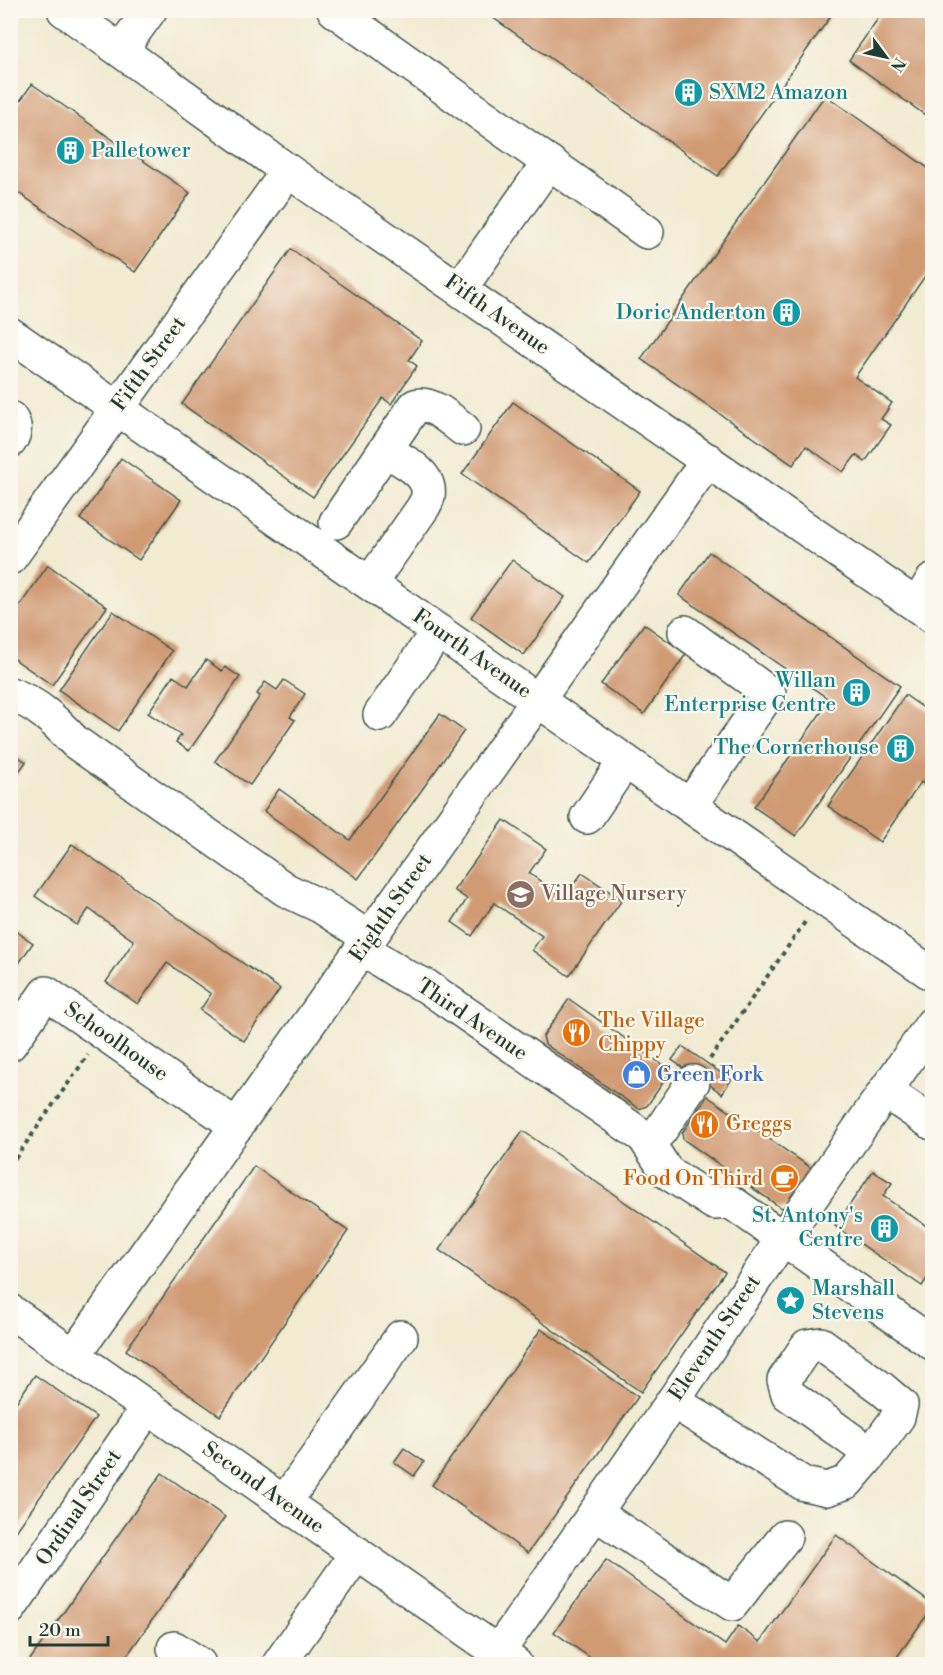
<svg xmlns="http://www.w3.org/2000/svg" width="943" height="1675" viewBox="0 0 943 1675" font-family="'Libre Bodoni',serif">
<rect width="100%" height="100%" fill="#fbf7ec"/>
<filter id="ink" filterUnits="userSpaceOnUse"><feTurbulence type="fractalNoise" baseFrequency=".0167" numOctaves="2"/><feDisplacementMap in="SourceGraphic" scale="12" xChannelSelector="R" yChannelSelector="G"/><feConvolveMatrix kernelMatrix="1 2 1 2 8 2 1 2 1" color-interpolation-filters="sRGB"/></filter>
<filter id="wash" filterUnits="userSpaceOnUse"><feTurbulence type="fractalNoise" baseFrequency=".008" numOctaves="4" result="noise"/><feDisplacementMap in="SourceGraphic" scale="24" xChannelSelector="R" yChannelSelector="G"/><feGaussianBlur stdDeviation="1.35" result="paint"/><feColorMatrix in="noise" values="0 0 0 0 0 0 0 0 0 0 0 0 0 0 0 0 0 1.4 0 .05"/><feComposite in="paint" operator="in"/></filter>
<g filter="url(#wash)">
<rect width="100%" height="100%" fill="#f1ebd2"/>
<g id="blocks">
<!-- building -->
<g fill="#d09a73">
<path d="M482 10H835L718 176Z"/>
<path d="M884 10H932V120L849 60Z"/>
<path d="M32 84 190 193 135 272 10 187V115Z"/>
<path d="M825 95 932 171V266L855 377 892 403 881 419 891 425 865 462 856 455 843 472 806 446 793 465 641 359Z"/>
<path d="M291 249 422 341 409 360 417 366 391 404 383 398 313 497 182 404Z"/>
<path d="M513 402 640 491 589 563 462 474Z"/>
<path d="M121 458 181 500 139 560 80 519Z"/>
<path d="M709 552 900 686 796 836 754 807 830 700 679 595Z"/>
<path d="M512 560 565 597 524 655 471 617Z"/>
<path d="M48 565 107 607 52 685 10 656V620Z"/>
<path d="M113 611 172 651 118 731 59 690Z"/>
<path d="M644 624 686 654 644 714 601 684Z"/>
<path d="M206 660 222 671 225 667 240 677 189 751 176 742 181 735 148 713 173 676 188 686Z"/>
<path d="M284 680 305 694 290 717 295 720 250 785 215 761 260 696 257 694 265 682 277 690Z"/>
<path d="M905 695 932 714V790L921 782 880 842 828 806Z"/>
<path d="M440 714 464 731 358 879 264 811 279 789 350 840Z"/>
<path d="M10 751 26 762 10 784Z"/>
<path d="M504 820 546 849 529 873 564 898 582 873 622 900 569 976 532 950 542 936 494 903 472 936 452 922 467 899 454 890Z"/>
<path d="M72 844 280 989 244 1041 200 1010 211 994 167 963 138 1004 106 982 134 941 89 909 77 925 35 896Z"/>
<path d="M10 927 33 943 10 976Z"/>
<path d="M569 999 671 1071 647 1106 639 1109 545 1044 543 1036Z"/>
<path d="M682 1046 731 1080 722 1094 710 1085 693 1082 686 1070 672 1060Z"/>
<path d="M707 1096 814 1170 790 1206 781 1208 683 1139 682 1133Z"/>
<path d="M523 1131 725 1272 641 1392 439 1250Z"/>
<path d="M254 1166 348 1231 220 1416 126 1350Z"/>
<path d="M873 1171 892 1183 883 1196 932 1230V1271L922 1286 835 1226Z"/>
<path d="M541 1329 638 1397 528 1553 432 1485Z"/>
<path d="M35 1375 96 1417 10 1540V1411Z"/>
<path d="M404 1448 424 1462 414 1476 394 1462Z"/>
<path d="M162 1473 225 1517 121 1664H27Z"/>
<path d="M836 1535 932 1604V1608L892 1664H599L554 1632 606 1560 725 1645 738 1626 760 1642Z"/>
</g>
</g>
</g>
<g filter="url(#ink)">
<use href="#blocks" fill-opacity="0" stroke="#3e574c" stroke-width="1.5"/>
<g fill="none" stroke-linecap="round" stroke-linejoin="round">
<defs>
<g id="minor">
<path d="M64 10 288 171 932 616"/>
<path d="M334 10 647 232"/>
<path d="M121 50 150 10"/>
<path d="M460 289 549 162"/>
<path d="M10 334 932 974"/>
<path d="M10 418C16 426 16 432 10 441"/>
<path d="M336 522 415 406C430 400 451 420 463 429"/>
<path d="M10 558 288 171"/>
<path d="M370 583 422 509C424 506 427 501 428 496 432 473 401 460 385 450"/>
<path d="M917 605 932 581"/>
<path d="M685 632 769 693 690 805"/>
<path d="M10 694C37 703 56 722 75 742L286 890 320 906 357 930 375 957 405 976 426 986 644 1137 667 1172 714 1203 731 1202 932 1343"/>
<path d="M380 715 438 631"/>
<path d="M587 817 625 761"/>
<path d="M10 1044 46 993 237 1126"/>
<path d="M885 1091 932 1123"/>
<path d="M648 1141 660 1131 693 1082"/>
<path d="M10 1311 515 1664"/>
<path d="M74 1355 708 460"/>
<path d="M673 1401 804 1484 827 1489 847 1482 871 1454 898 1417 901 1405 881 1388 821 1344 807 1346 784 1380 788 1394 871 1454"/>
<path d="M284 1503 401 1337"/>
<path d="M595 1513 732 1604 785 1537"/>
<path d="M10 1608 148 1407"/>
<path d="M174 1648 199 1664"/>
<path d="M498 1652 673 1401 783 1238 932 1024"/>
<path d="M279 1664 357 1553"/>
</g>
</defs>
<!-- minor casing -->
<use href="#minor" stroke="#3e574c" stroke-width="36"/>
<!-- path -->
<g stroke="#3e574c" stroke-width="4" stroke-dasharray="4.5 4.5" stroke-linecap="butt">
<path d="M710 1059 805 922"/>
<path d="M10 1166 88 1055"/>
</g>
<!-- minor -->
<use href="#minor" stroke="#fff" stroke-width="33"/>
</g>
</g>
<!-- icons -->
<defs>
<symbol id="building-disc" viewBox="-11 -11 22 22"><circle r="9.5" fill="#0f9aa8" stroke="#fbf7ec"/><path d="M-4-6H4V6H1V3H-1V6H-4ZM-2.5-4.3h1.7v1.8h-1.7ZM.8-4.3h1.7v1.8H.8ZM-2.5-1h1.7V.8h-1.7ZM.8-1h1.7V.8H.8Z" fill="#fff"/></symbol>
<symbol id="school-disc" viewBox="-11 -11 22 22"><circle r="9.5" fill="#8d6e63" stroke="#fbf7ec"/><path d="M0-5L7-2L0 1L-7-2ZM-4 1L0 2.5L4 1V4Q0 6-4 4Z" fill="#fff"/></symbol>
<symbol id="restaurant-disc" viewBox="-11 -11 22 22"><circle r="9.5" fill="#e8710a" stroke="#fbf7ec"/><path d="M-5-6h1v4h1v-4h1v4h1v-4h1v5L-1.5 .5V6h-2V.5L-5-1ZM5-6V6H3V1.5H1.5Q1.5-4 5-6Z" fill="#fff"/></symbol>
<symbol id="shop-disc" viewBox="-11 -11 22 22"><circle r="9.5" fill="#3f7fe0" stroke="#fbf7ec"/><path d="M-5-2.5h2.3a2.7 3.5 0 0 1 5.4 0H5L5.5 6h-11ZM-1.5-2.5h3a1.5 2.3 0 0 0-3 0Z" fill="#fff"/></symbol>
<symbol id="cafe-disc" viewBox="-11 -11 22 22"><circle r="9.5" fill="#e8710a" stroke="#fbf7ec"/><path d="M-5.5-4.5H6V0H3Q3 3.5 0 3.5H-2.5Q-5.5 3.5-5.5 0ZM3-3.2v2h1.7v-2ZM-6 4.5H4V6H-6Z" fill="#fff"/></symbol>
<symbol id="sight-disc" viewBox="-11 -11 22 22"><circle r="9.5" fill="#0f9aa8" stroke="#fbf7ec"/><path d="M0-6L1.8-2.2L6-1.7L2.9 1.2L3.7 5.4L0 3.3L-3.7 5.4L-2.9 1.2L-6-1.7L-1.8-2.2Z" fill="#fff"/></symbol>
</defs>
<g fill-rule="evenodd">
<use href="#building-disc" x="672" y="76" width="33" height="33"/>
<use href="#building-disc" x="54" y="134" width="33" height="33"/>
<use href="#building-disc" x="770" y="296" width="33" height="33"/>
<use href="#building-disc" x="840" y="676" width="33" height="33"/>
<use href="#building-disc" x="884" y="732" width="33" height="33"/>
<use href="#school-disc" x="504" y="878" width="33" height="33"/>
<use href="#restaurant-disc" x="560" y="1016" width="33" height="33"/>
<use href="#shop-disc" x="620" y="1058" width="33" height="33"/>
<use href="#restaurant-disc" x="688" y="1108" width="33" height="33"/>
<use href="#cafe-disc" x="768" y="1162" width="33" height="33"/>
<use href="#building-disc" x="868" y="1212" width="33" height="33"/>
<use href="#sight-disc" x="774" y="1284" width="33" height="33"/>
</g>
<g text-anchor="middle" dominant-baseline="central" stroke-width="4.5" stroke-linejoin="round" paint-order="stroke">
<!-- culture labels -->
<g font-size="21" fill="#0d838f" stroke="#fbf7ec" text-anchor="end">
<text x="709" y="93" text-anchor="start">SXM2 Amazon</text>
<text x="91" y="151" text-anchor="start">Palletower</text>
<text x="766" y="313">Doric Anderton</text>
<text x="836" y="681">Willan<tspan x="836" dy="24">Enterprise Centre</tspan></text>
<text x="879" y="748">The Cornerhouse</text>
<text x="863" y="1216">St. Antony's<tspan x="863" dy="24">Centre</tspan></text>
<text x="812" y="1289" text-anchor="start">Marshall<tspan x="812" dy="24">Stevens</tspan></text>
</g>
<!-- street labels -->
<g font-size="21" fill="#1f3d34" stroke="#fbf7ec">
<text transform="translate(497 315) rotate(35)">Fifth Avenue</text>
<text transform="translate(149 364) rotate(-54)">Fifth Street</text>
<text transform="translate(472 654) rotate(35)">Fourth Avenue</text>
<text transform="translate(391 908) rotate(-55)">Eighth Street</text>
<text transform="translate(472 1020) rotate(34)">Third Avenue</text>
<text transform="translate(116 1042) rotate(35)">Schoolhouse</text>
<text transform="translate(715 1338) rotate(-56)">Eleventh Street</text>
<text transform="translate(263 1488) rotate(35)">Second Avenue</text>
<text transform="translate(79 1508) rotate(-56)">Ordinal Street</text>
</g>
<!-- education labels -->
<g font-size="21" fill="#785e54" stroke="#fbf7ec" text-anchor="start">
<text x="541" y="894">Village Nursery</text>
</g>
<!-- food labels -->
<g font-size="21" fill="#c56008" stroke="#fbf7ec" text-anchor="start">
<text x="598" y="1021">The Village<tspan x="598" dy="24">Chippy</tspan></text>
<text x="726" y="1124">Greggs</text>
<text x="763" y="1179" text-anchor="end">Food On Third</text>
</g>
<!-- shop labels -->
<g font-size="21" fill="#366cbe" stroke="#fbf7ec" text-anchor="start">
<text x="657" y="1075">Green Fork</text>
</g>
</g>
<!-- margin -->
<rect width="943" height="1675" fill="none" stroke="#fbf7ec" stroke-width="36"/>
<!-- north arrow -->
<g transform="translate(886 57) rotate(123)" stroke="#fbf7ec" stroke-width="4.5" paint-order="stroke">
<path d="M0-4.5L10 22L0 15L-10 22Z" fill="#1f3d34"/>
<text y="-9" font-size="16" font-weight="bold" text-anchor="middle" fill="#1f3d34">N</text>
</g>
<!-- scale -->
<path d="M30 1636v9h78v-9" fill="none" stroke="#1f3d34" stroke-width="3"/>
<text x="39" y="1636" font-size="18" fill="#1f3d34" stroke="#fbf7ec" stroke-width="4.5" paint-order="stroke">20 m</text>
</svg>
